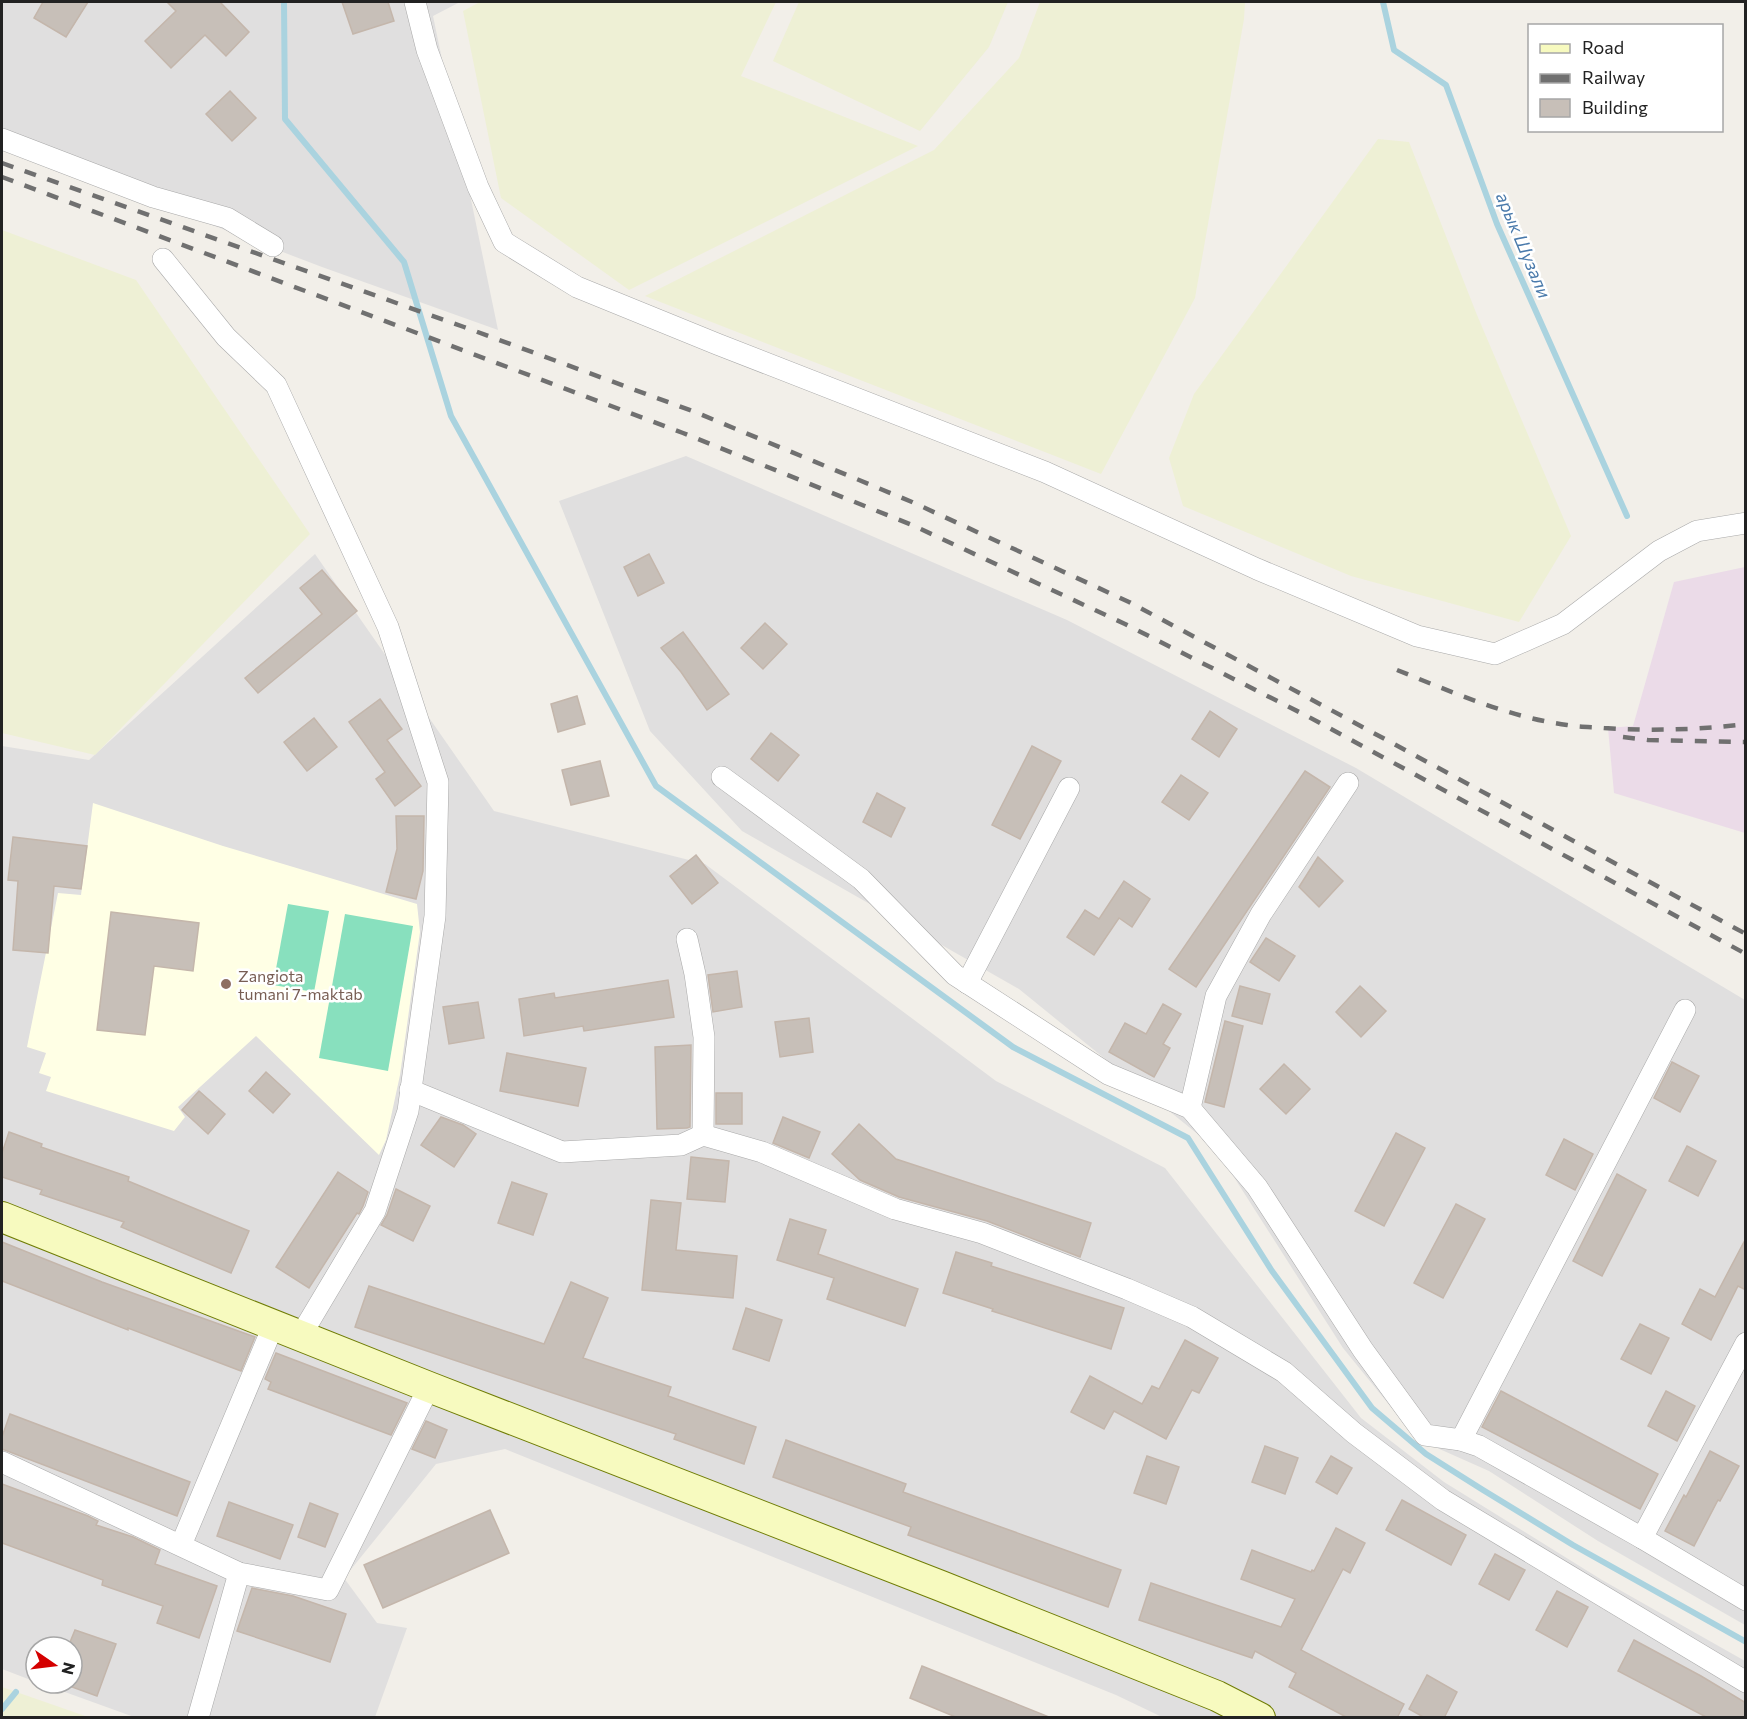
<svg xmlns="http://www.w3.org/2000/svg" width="1747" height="1719" viewBox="0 0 1747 1719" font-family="Commissioner,sans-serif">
<rect width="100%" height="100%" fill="#f2efe9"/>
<!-- residential -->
<g fill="#e0dfdf">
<path d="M2 2H460L433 16 498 330 322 267 2 145Z"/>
<path d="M686 456 1067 620 1356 768 1745 1000V1625L1598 1541 1489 1471 1417 1439 1343 1348 1216 1149 1019 989 742 831 650 731 559 501Z"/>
<path d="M315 554 494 811 705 864 996 1081 1165 1168 1361 1418 1444 1482 1602 1580 1745 1661V1717H1162L1116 1695 505 1449 436 1464 344 1578 377 1623 407 1628 375 1717H134L40 1683H72V1647H36V1682L2 1669V746L89 760Z"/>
</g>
<!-- industrial -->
<path fill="#ebdbe8" d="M1745 567H1746L1745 833 1614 793 1608 728 1633 726 1674 582Z"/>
<!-- education -->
<path fill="#ffffe5" d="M93 803 223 846 417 904 420 932 400 1075 386 1140 379 1155 256 1036 178 1107 185 1117 174 1131 46 1091 51 1077 39 1073 46 1053 27 1047 58 893 81 895Z"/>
<!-- farmland -->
<g fill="#eef0d5">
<path d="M480 2H776L741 76 918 146 629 290 501 198 463 11Z"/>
<path d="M799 2H1008L989 47 920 131 773 61Z"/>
<path d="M1040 2H1245L1244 19 1195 298 1101 474 645 296 934 150 1019 58Z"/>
<path d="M1378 139 1409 142 1477 315 1571 536 1519 622 1351 576 1183 506 1169 458 1194 394Z"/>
<path d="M2 230 136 280 310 534 95 755 2 733Z"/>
<path d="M2 1687 88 1717H2Z"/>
</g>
<!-- pitch -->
<g fill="#88e0be">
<path d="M288 904 329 911 314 992 273 985Z"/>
<path d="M345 914 413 926 388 1071 319 1058Z"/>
</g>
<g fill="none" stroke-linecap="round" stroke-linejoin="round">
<!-- stream -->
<g stroke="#aad3df" stroke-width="6">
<path d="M284 2 285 119 404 262 451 416 656 786 1013 1047 1188 1138 1272 1271 1372 1408 1426 1454 1483 1490 1573 1545 1746 1642"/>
<path d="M1383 2 1394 50 1446 85 1497 224 1627 516"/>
<path d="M2 1709 16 1692"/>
</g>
</g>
<!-- building -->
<g fill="#c7bfb8" stroke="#c4b6ab" stroke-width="1.5">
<path d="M43 2H88L66 37 34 18Z"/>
<path d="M167 2H220L249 32 226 56 205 35 171 68 145 41 176 11Z"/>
<path d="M342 2H388L394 21 353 34Z"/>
<path d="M230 91 256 118 232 141 206 114Z"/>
<path d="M649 554 664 583 638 596 624 567Z"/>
<path d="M322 570 357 611 258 693 245 678 322 614 300 588Z"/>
<path d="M765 623 787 644 763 669 741 648Z"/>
<path d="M683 632 729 694 707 710 681 672 661 648Z"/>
<path d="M577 696 585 724 558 732 551 704Z"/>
<path d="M380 699 402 729 387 740 421 786 395 806 376 779 385 772 349 722Z"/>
<path d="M1210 711 1237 729 1219 757 1192 739Z"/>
<path d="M314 718 337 747 307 771 284 742Z"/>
<path d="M771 733 799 755 778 781 751 759Z"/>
<path d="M1032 746 1061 761 1020 839 992 825Z"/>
<path d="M600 761 609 796 571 805 562 770Z"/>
<path d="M1305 771 1330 787 1196 987 1169 969Z"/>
<path d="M1181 775 1208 793 1189 820 1162 802Z"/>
<path d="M877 793 905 808 891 837 863 822Z"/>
<path d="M396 816H424L423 871 416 899 386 892 397 849Z"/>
<path d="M13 837 87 846 81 889 54 886 48 953 13 950 18 881 8 880Z"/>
<path d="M696 855 718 883 692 904 670 876Z"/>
<path d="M1318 857 1343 881 1319 907 1299 887Z"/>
<path d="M1124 881 1150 899 1132 927 1119 918 1094 955 1067 937 1085 910 1099 919Z"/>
<path d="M111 912 199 923 193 971 154 966 145 1035 97 1030Z"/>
<path d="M1266 938 1295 956 1279 981 1250 962Z"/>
<path d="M737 971 742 1007 713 1012 708 975Z"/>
<path d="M668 980 674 1017 584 1031 583 1026 524 1036 519 999 554 993 555 998Z"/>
<path d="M1240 986 1270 994 1262 1024 1232 1016Z"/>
<path d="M1360 986 1386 1011 1361 1037 1336 1012Z"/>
<path d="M478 1002 484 1038 449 1044 443 1007Z"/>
<path d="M1163 1004 1181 1014 1163 1044 1170 1048 1154 1077 1109 1052 1125 1023 1146 1034Z"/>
<path d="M809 1018 813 1052 780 1057 775 1022Z"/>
<path d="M1225 1021 1243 1026 1224 1107 1205 1102Z"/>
<path d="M691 1045 690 1127 687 1128 657 1129 655 1047Z"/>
<path d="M507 1053 586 1068 578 1106 500 1091Z"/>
<path d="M1672 1062 1699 1076 1680 1112 1654 1098Z"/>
<path d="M1284 1064 1310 1089 1286 1114 1260 1089Z"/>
<path d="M266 1072 290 1094 273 1113 249 1091Z"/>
<path d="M199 1091 225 1114 208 1134 182 1110Z"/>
<rect x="716" y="1093" width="26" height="31"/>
<path d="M441 1117 463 1125 476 1134 454 1167 421 1145Z"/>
<path d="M783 1117 820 1132 809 1158 773 1143Z"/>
<path d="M859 1124 896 1159 1091 1223 1080 1257 987 1221 899 1197 860 1180 832 1154Z"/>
<path d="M9 1132 42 1144 41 1147 129 1177 128 1181 249 1231 231 1273 121 1227 124 1222 40 1194 42 1190 2 1177V1153Z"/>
<path d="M1396 1133 1425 1148 1384 1226 1355 1211Z"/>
<path d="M1564 1139 1593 1154 1575 1190 1546 1175Z"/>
<path d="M1687 1146 1716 1161 1698 1196 1669 1181Z"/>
<path d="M691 1157 729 1161 725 1202 687 1199Z"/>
<path d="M338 1172 368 1192 363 1206 359 1214 357 1213 309 1288 276 1267Z"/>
<path d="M1617 1174 1646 1190 1602 1276 1573 1261Z"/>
<path d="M512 1182 547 1194 533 1235 498 1223Z"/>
<path d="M396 1189 430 1206 413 1241 381 1225 387 1215Z"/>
<path d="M651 1200 681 1203 676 1250 737 1256 733 1298 642 1290Z"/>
<path d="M1456 1204 1485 1219 1443 1298 1414 1283Z"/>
<path d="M790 1219 826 1230 818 1254 918 1289 905 1326 827 1299 834 1278 777 1260Z"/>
<path d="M1746 1238V1290L1738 1286 1711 1340 1682 1324 1700 1289 1715 1297Z"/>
<path d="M2 1242 102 1282 255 1337 241 1371 128 1328V1330L2 1281Z"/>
<path d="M956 1252 992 1263 991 1266 1124 1308 1111 1349 992 1311 993 1309 943 1293Z"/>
<path d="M571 1282 608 1298 583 1358 671 1387 668 1396 756 1427 744 1464 674 1439 676 1434 355 1327 369 1286 544 1344Z"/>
<path d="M746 1308 782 1320 769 1361 733 1349Z"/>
<path d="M1640 1324 1669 1338 1651 1374 1621 1359Z"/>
<path d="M1185 1340 1218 1358 1199 1393 1192 1390 1166 1439 1114 1411 1104 1429 1071 1412 1090 1376 1142 1404 1152 1386 1159 1389Z"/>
<path d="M276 1353 407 1403 391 1435 268 1389 271 1382 265 1379Z"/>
<path d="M1501 1391 1658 1474 1640 1509 1482 1427Z"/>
<path d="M1666 1391 1695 1406 1677 1441 1648 1426Z"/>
<path d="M10 1414 190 1482 177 1516 2 1449V1437Z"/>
<path d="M426 1421 447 1430 435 1458 412 1449Z"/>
<path d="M786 1440 906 1484 903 1492 1121 1570 1108 1607 908 1535 911 1527 773 1477Z"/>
<path d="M1265 1446 1298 1458 1285 1494 1252 1482Z"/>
<path d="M1710 1451 1739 1466 1720 1501 1718 1500 1694 1546 1665 1531 1684 1495 1686 1497Z"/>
<path d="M1147 1456 1179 1467 1166 1504 1134 1493Z"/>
<path d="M1331 1456 1352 1468 1337 1494 1316 1482Z"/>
<path d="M2 1484 88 1516 98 1521 96 1525 133 1537 160 1550 155 1564 217 1586 199 1638 157 1623 163 1606 102 1585 103 1580 2 1543Z"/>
<path d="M1402 1500 1466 1535 1451 1565 1386 1530Z"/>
<path d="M229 1502 293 1525 280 1559 217 1536Z"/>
<path d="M310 1503 338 1514 325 1547 298 1537Z"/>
<path d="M490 1510 509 1553 383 1608 364 1565Z"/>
<path d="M1336 1528 1365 1543 1350 1573 1343 1569 1301 1650 1404 1704 1397 1718H1348L1289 1687 1296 1673 1255 1651 1252 1658 1139 1620 1151 1583 1281 1627 1295 1599 1241 1579 1252 1550 1311 1572 1312 1570 1314 1571Z"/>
<path d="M1495 1554 1525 1570 1509 1600 1479 1584Z"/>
<path d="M252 1588 293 1596 346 1614 330 1662 237 1631Z"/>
<path d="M1557 1591 1588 1607 1567 1647 1536 1630Z"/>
<path d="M75 1630 116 1644 97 1696 72 1687V1647H68Z"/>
<path d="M1634 1640 1701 1676 1746 1703V1718H1708L1618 1671Z"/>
<path d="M922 1666 1049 1717 1048 1718H958L910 1698Z"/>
<path d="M1427 1675 1457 1692 1444 1718H1425L1409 1709Z"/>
</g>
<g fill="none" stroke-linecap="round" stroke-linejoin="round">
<defs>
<g id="street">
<path d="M415 2 427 50 478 187 504 242 577 287 717 344 1045 472 1257 569 1417 636 1495 654 1563 624 1659 551 1697 531 1746 523"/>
<path d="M2 139 153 197 227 218 273 246"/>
<path d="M163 259 226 337 276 385 388 627 438 782 435 916 408 1111 375 1211 301 1335"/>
<path d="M722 777 861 879 955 975 1108 1074 1190 1108 1257 1187 1363 1350 1425 1435 1461 1440 1479 1446 1642 1538 1746 1600"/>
<path d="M687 939 695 974 704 1037 703 1135"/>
<path d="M967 983 1069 788"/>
<path d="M410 1090 562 1152 681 1145 703 1135 762 1152 895 1209 982 1233 1127 1289 1192 1317 1284 1372 1354 1433 1443 1500 1746 1682"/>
<path d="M1190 1108 1216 996 1261 914 1348 783"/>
<path d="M1461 1440 1685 1010"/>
<path d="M2 1462 239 1573 328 1590 429 1387"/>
<path d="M1642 1538 1746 1343"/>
<path d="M181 1545 274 1324"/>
<path d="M198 1718 239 1573"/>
</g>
<path id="secondary" d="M2 1217 429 1387 941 1586 1217 1696 1260 1718"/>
</defs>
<!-- street casing -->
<use href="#street" stroke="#a9a9a9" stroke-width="22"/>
<!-- secondary casing -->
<use href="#secondary" stroke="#707d05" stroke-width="32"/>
<!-- street -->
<use href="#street" stroke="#fff" stroke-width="21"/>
<!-- secondary -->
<use href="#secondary" stroke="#f7fabf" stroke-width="30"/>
<!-- rail -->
<g stroke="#707070" stroke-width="4.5" stroke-dasharray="12 12" stroke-linecap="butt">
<path d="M2 163 464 327 695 412 912 502 1129 602 1305 696 1746 934"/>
<path d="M2 177 683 433 912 525 1125 624 1307 716 1746 954"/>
<path d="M1397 670C1452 692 1508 717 1567 725 1579 727 1592 727 1604 728 1652 731 1697 730 1746 724"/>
<path d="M1623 737 1648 740 1746 742"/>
</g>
</g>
<!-- markers -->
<circle fill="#8d6e63" stroke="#fff" stroke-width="2" cx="226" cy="984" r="6"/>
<g text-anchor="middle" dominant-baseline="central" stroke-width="5" stroke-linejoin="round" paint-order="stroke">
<!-- education labels -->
<g font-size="16" fill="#785e54" stroke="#fff" text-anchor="start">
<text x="238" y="975">Zangiota<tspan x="238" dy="18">tumani 7-maktab</tspan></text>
</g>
<!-- water labels -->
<g font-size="18" font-style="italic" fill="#4a7aab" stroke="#fff">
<text transform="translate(1524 245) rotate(67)">арык Шузали</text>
</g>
</g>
<!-- border -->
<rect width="1747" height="1719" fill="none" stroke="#222222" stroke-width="6"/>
<!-- legend -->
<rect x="1528" y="24" width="195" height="108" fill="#ffffff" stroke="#a7a7a7" stroke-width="1.5"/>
<rect x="1540" y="44" width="30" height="9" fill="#f7fabf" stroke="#a7a7a7" stroke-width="1.5"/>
<text x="1582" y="54" font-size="18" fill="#222222">Road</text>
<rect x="1540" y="74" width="30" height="9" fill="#707070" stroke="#a7a7a7" stroke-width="1.5"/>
<text x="1582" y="84" font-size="18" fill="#222222">Railway</text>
<rect x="1540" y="99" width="30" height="18" fill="#c7bfb8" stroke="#a7a7a7" stroke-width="1.5"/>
<text x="1582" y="114" font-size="18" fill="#222222">Building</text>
<!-- north arrow -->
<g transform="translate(54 1665) rotate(104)"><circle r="28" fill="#ffffff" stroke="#a7a7a7" stroke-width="1.5"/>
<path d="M0-4.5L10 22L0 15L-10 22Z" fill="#d40000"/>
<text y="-9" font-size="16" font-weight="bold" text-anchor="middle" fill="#222222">N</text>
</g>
</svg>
